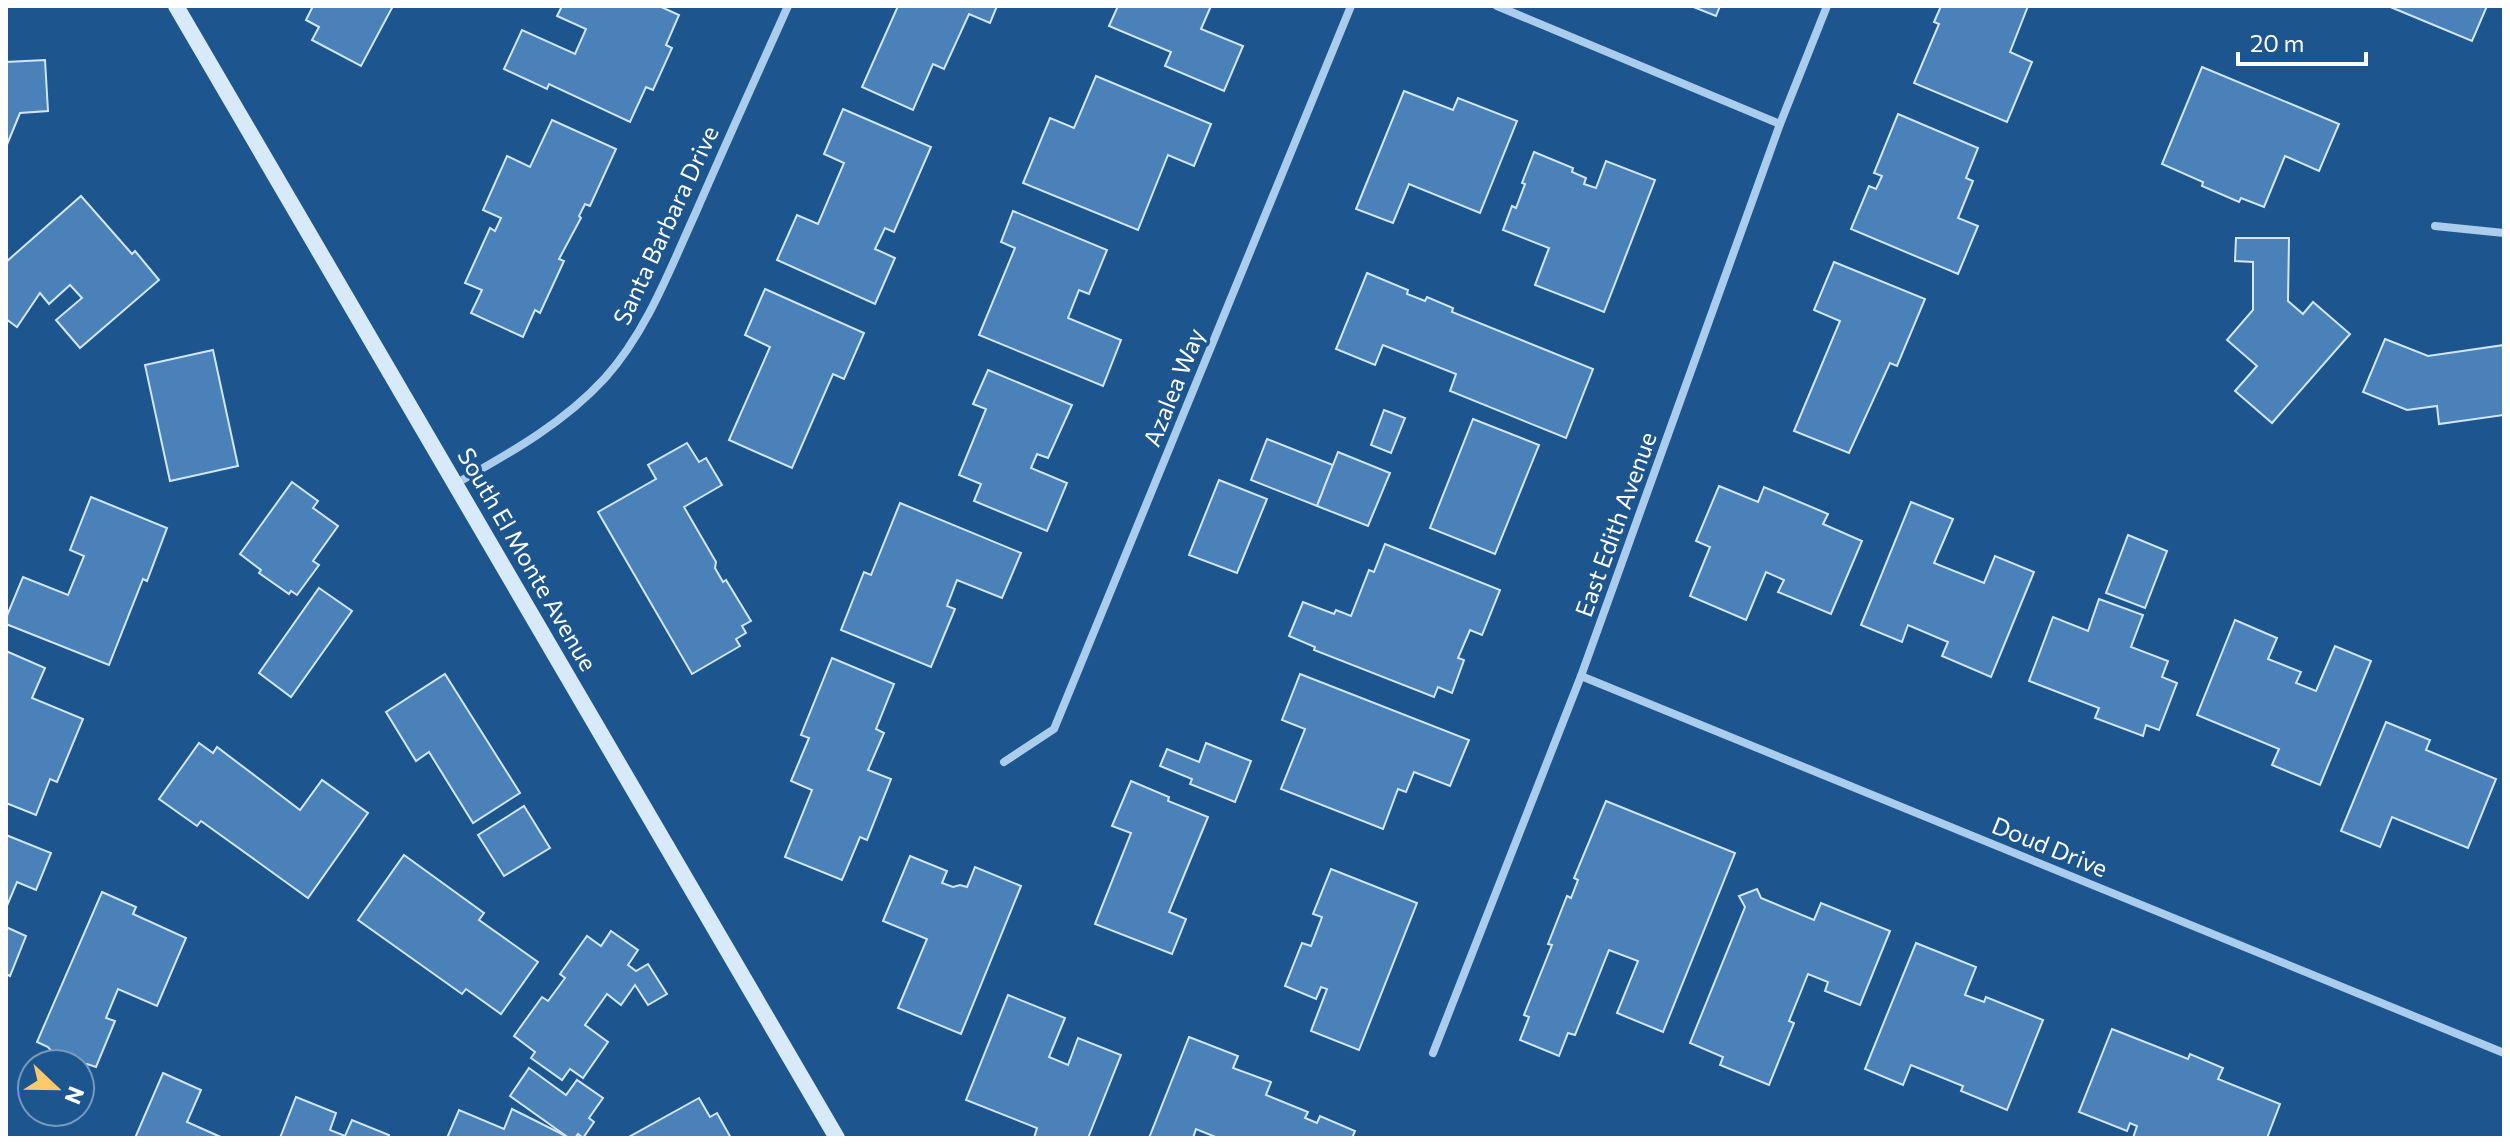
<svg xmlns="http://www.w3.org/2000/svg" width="2510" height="1144" viewBox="0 0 2510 1144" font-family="Commissioner,sans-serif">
<rect width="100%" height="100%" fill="#1d568f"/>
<!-- building -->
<g fill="#4a81b8" stroke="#d1e6fa" stroke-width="2">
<path d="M313 6H393L361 66 312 40 319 27 306 20Z"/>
<path d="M562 6H659L679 15 666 45 672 48 653 90 646 87 630 122 549 84 547 89 504 69 522 30 575 54 586 29 557 16Z"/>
<path d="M898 6H997L990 23 969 14 944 69 933 64 913 110 862 87Z"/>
<path d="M1118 6H1211L1201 29 1243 46 1224 91 1165 66 1171 52 1109 26Z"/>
<path d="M1691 6H1720L1716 16Z"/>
<path d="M1941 6H2028L2010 52 2032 62 2007 122 1914 83 1939 24 1934 22Z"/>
<path d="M2388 6H2487L2472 41Z"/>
<path d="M45 60 48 111 20 113 6 147V62Z"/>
<path d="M2202 67 2339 124 2319 171 2285 156 2264 207 2241 198 2239 202 2202 186 2203 182 2162 164Z"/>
<path d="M1096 76 1211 124 1194 166 1168 155 1138 230 1023 183 1050 118 1074 128Z"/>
<path d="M1404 91 1453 110 1458 98 1517 121 1480 213 1409 184 1393 223 1356 209Z"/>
<path d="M843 109 931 147 894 232 885 228 875 249 895 258 875 304 777 260 797 215 818 224 844 163 824 154Z"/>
<path d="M1898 114 1978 148 1966 178 1973 181 1958 218 1978 226 1958 274 1851 229 1869 186 1876 189 1882 176 1874 173Z"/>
<path d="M552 120 616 149 590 206 585 204 579 216 581 218 559 259 564 261 540 313 535 310 523 337 471 313 482 290 465 283 490 228 495 231 501 218 483 210 507 156 530 167Z"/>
<path d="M1534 152 1573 168 1572 172 1586 178 1584 184 1596 188 1606 161 1655 180 1604 312 1535 285 1549 248 1503 230 1512 206 1516 208 1525 184 1522 183Z"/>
<path d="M81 196 132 254 135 251 159 280 80 348 56 320 82 298 70 285 49 304 40 293 17 327 6 319V262Z"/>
<path d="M1013 211 1107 250 1089 294 1079 290 1068 318 1121 340 1103 386 979 335 1015 248 1001 242Z"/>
<path d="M2236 238H2289L2288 301 2303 314 2313 302 2350 334 2272 423 2235 391 2257 366 2227 340 2253 310V262L2235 261Z"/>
<path d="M1834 262 1925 299 1897 366 1890 363 1849 453 1794 431 1840 321 1814 310Z"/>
<path d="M1367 273 1408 290 1407 294 1425 301 1427 297 1453 308 1452 312 1593 369 1566 438 1450 391 1456 374 1383 345 1375 365 1336 349Z"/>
<path d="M765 289 864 333 844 379 833 374 792 468 729 440 770 347 745 335Z"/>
<path d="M2385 339 2428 356 2504 345V415L2439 424 2437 406 2407 410 2363 392Z"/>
<path d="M213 350 238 466 170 481 145 365Z"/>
<path d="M988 370 1072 405 1048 458 1037 454 1031 468 1067 483 1047 531 974 501 981 484 959 475 986 409 973 404Z"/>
<path d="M1384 410 1405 418 1391 453 1371 445Z"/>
<path d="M1473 419 1539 445 1495 554 1430 528Z"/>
<path d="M1267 439 1333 465 1317 506 1251 480Z"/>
<path d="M687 443 699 462 706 458 722 485 684 507 716 562 715 568 723 582 726 580 751 621 742 626 746 633 736 639 740 646 692 674 598 512 656 479 648 465Z"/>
<path d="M1338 452 1390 473 1368 526 1317 506Z"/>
<path d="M1219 480 1267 499 1237 573 1189 555Z"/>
<path d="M292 482 318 501 313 508 338 526 313 561 319 565 297 595 291 591 289 594 259 573 261 570 240 554Z"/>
<path d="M1719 486 1758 502 1764 487 1828 514 1823 524 1862 541 1831 614 1778 592 1784 580 1766 572 1746 620 1690 596 1710 547 1696 541Z"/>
<path d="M91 497 167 528 147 581 143 579 109 665 6 624V618L23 577 68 595 84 556 70 550Z"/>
<path d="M1911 502 1953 519 1934 563 1984 583 1995 556 2034 572 1991 677 1942 656 1948 642 1908 625 1902 642 1861 625Z"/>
<path d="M900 503 1021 553 1002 598 957 580 947 606 955 609 931 667 841 630 864 572 871 575Z"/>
<path d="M2128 535 2167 551 2145 608 2106 593Z"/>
<path d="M1385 544 1500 590 1482 635 1470 630 1458 658 1464 660 1452 693 1438 687 1434 697 1314 650 1315 647 1289 636 1303 602 1334 614 1336 610 1351 616 1369 570 1374 572Z"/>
<path d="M319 588 352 611 291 697 259 673Z"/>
<path d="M2099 599 2143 615 2131 647 2168 661 2162 677 2177 683 2159 730 2146 725 2143 736 2095 718 2099 708 2029 681 2053 617 2088 631Z"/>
<path d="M2235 620 2277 638 2268 659 2301 672 2296 683 2316 691 2335 646 2371 661 2320 785 2272 765 2279 749 2197 715Z"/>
<path d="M6 651 45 668 32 698 83 719 57 782 50 779 36 815 6 803Z"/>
<path d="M832 658 894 684 876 729 884 733 868 770 891 779 867 840 860 837 842 880 785 857 812 790 791 781 809 738 801 735Z"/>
<path d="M445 674 520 793 473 823 429 752 416 761 386 712Z"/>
<path d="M1300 674 1469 740 1450 786 1414 772 1406 792 1398 789 1383 829 1281 789 1305 729 1282 720Z"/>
<path d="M2386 722 2430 740 2426 750 2496 779 2468 848 2392 817 2380 847 2341 831Z"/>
<path d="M199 743 213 753 217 747 300 810 322 780 368 813 308 898 201 821 197 826 159 799Z"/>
<path d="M1206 743 1251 761 1235 802 1190 784 1192 779 1160 766 1167 749 1199 762Z"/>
<path d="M1131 781 1169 797 1168 801 1208 817 1169 912 1186 919 1172 954 1095 924 1131 833 1112 826Z"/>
<path d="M1606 801 1735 853 1663 1032 1617 1013 1638 961 1609 950 1575 1035 1568 1033 1559 1056 1520 1040 1529 1017 1524 1015 1552 945 1548 944 1567 896 1571 898 1578 880 1574 878Z"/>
<path d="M524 806 550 848 504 876 478 835Z"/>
<path d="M6 835 51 853 36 890 17 882 6 908Z"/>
<path d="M404 855 484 913 479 920 538 962 501 1014 466 989 462 994 358 920Z"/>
<path d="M910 856 947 871 942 883 953 887 960 885 967 887 975 867 1021 886 961 1034 898 1008 927 939 883 921Z"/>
<path d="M1331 869 1417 903 1359 1050 1311 1031 1327 989 1321 987 1316 999 1285 986 1302 943 1311 946 1322 917 1313 914Z"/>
<path d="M1757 889 1761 898 1814 920 1821 903 1890 931 1860 1005 1825 991 1828 982 1808 974 1789 1021 1794 1023 1769 1085 1720 1065 1723 1057 1690 1043 1745 907 1739 896Z"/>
<path d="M102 892 136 907 133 914 186 938 157 1006 118 989 106 1018 115 1021 96 1067 87 1064 80 1065 73 1057 63 1053 54 1054 48 1047 37 1042Z"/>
<path d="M6 927 26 936 10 976 6 974Z"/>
<path d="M611 931 638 950 628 965 636 971 648 964 667 994 648 1005 635 985 621 1005 607 994 585 1025 608 1042 583 1078 570 1069 562 1080 531 1058 535 1052 514 1036 542 997 548 1001 565 978 560 974 587 936 601 946Z"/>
<path d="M1916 943 1976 967 1965 995 1984 1002 1986 997 2043 1020 2007 1110 1961 1091 1963 1086 1911 1065 1903 1085 1865 1069Z"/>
<path d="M1008 995 1065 1018 1049 1057 1068 1065 1078 1038 1121 1055 1088 1138H1034L1037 1128 966 1100Z"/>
<path d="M2112 1029 2188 1059 2190 1054 2223 1068 2218 1079 2280 1104 2267 1138H2133L2137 1126 2130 1123 2127 1131 2079 1112Z"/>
<path d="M1189 1037 1238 1056 1233 1068 1271 1082 1266 1095 1308 1112 1305 1118 1317 1123 1320 1116 1355 1131 1352 1138H1218L1196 1129 1193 1138H1149Z"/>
<path d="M529 1068 566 1095 577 1080 603 1098 589 1118 594 1122 583 1138 578 1134 575 1138H569L510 1096Z"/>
<path d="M163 1073 201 1090 187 1122 223 1138H135Z"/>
<path d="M296 1097 336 1113 330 1130 345 1136 352 1120 389 1135 388 1138H280Z"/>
<path d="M699 1098 710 1117 717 1113 731 1138H627Z"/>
<path d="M512 1109 564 1135 563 1138H447L459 1110 504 1129Z"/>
</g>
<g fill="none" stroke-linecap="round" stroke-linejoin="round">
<!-- street -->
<g stroke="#abcded" stroke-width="8">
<path d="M1497 6 1780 124"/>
<path d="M2435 226 2504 233"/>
<path d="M457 483C510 453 564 423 605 378 647 331 670 269 696 212 726 143 757 75 788 6"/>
<path d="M1581 676 2504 1053"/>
<path d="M1004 762 1054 729 1351 6"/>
<path d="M1433 1053 1581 676 1780 124 1827 6"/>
</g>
<!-- secondary -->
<path stroke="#d8e9fa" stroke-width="16" d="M176 6 837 1138"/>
</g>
<g text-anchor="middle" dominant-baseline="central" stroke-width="7" stroke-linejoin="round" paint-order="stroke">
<!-- street labels -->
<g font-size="24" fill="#fff" stroke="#1d568f">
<text transform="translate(665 225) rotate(-65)">Santa Barbara Drive</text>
<text transform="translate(1173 387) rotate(-68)">Azalea Way</text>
<text transform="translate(1615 524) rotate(-70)">East Edith Avenue</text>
<text transform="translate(528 559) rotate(60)">South El Monte Avenue</text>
<text transform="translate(2050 846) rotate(22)">Doud Drive</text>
</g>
</g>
<!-- border -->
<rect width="2510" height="1144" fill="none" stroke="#ffffff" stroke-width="16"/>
<!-- north arrow -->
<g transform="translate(56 1088) rotate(112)"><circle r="38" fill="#1d568f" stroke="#779abc" stroke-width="2"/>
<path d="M0-6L14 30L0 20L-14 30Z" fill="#fdc96a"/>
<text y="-12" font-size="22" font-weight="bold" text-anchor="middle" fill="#ffffff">N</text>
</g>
<!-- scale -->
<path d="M2238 52v12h128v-12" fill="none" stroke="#ffffff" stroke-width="4"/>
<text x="2250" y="52" font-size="24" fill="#ffffff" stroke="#1d568f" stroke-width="6" paint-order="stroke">20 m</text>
</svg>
